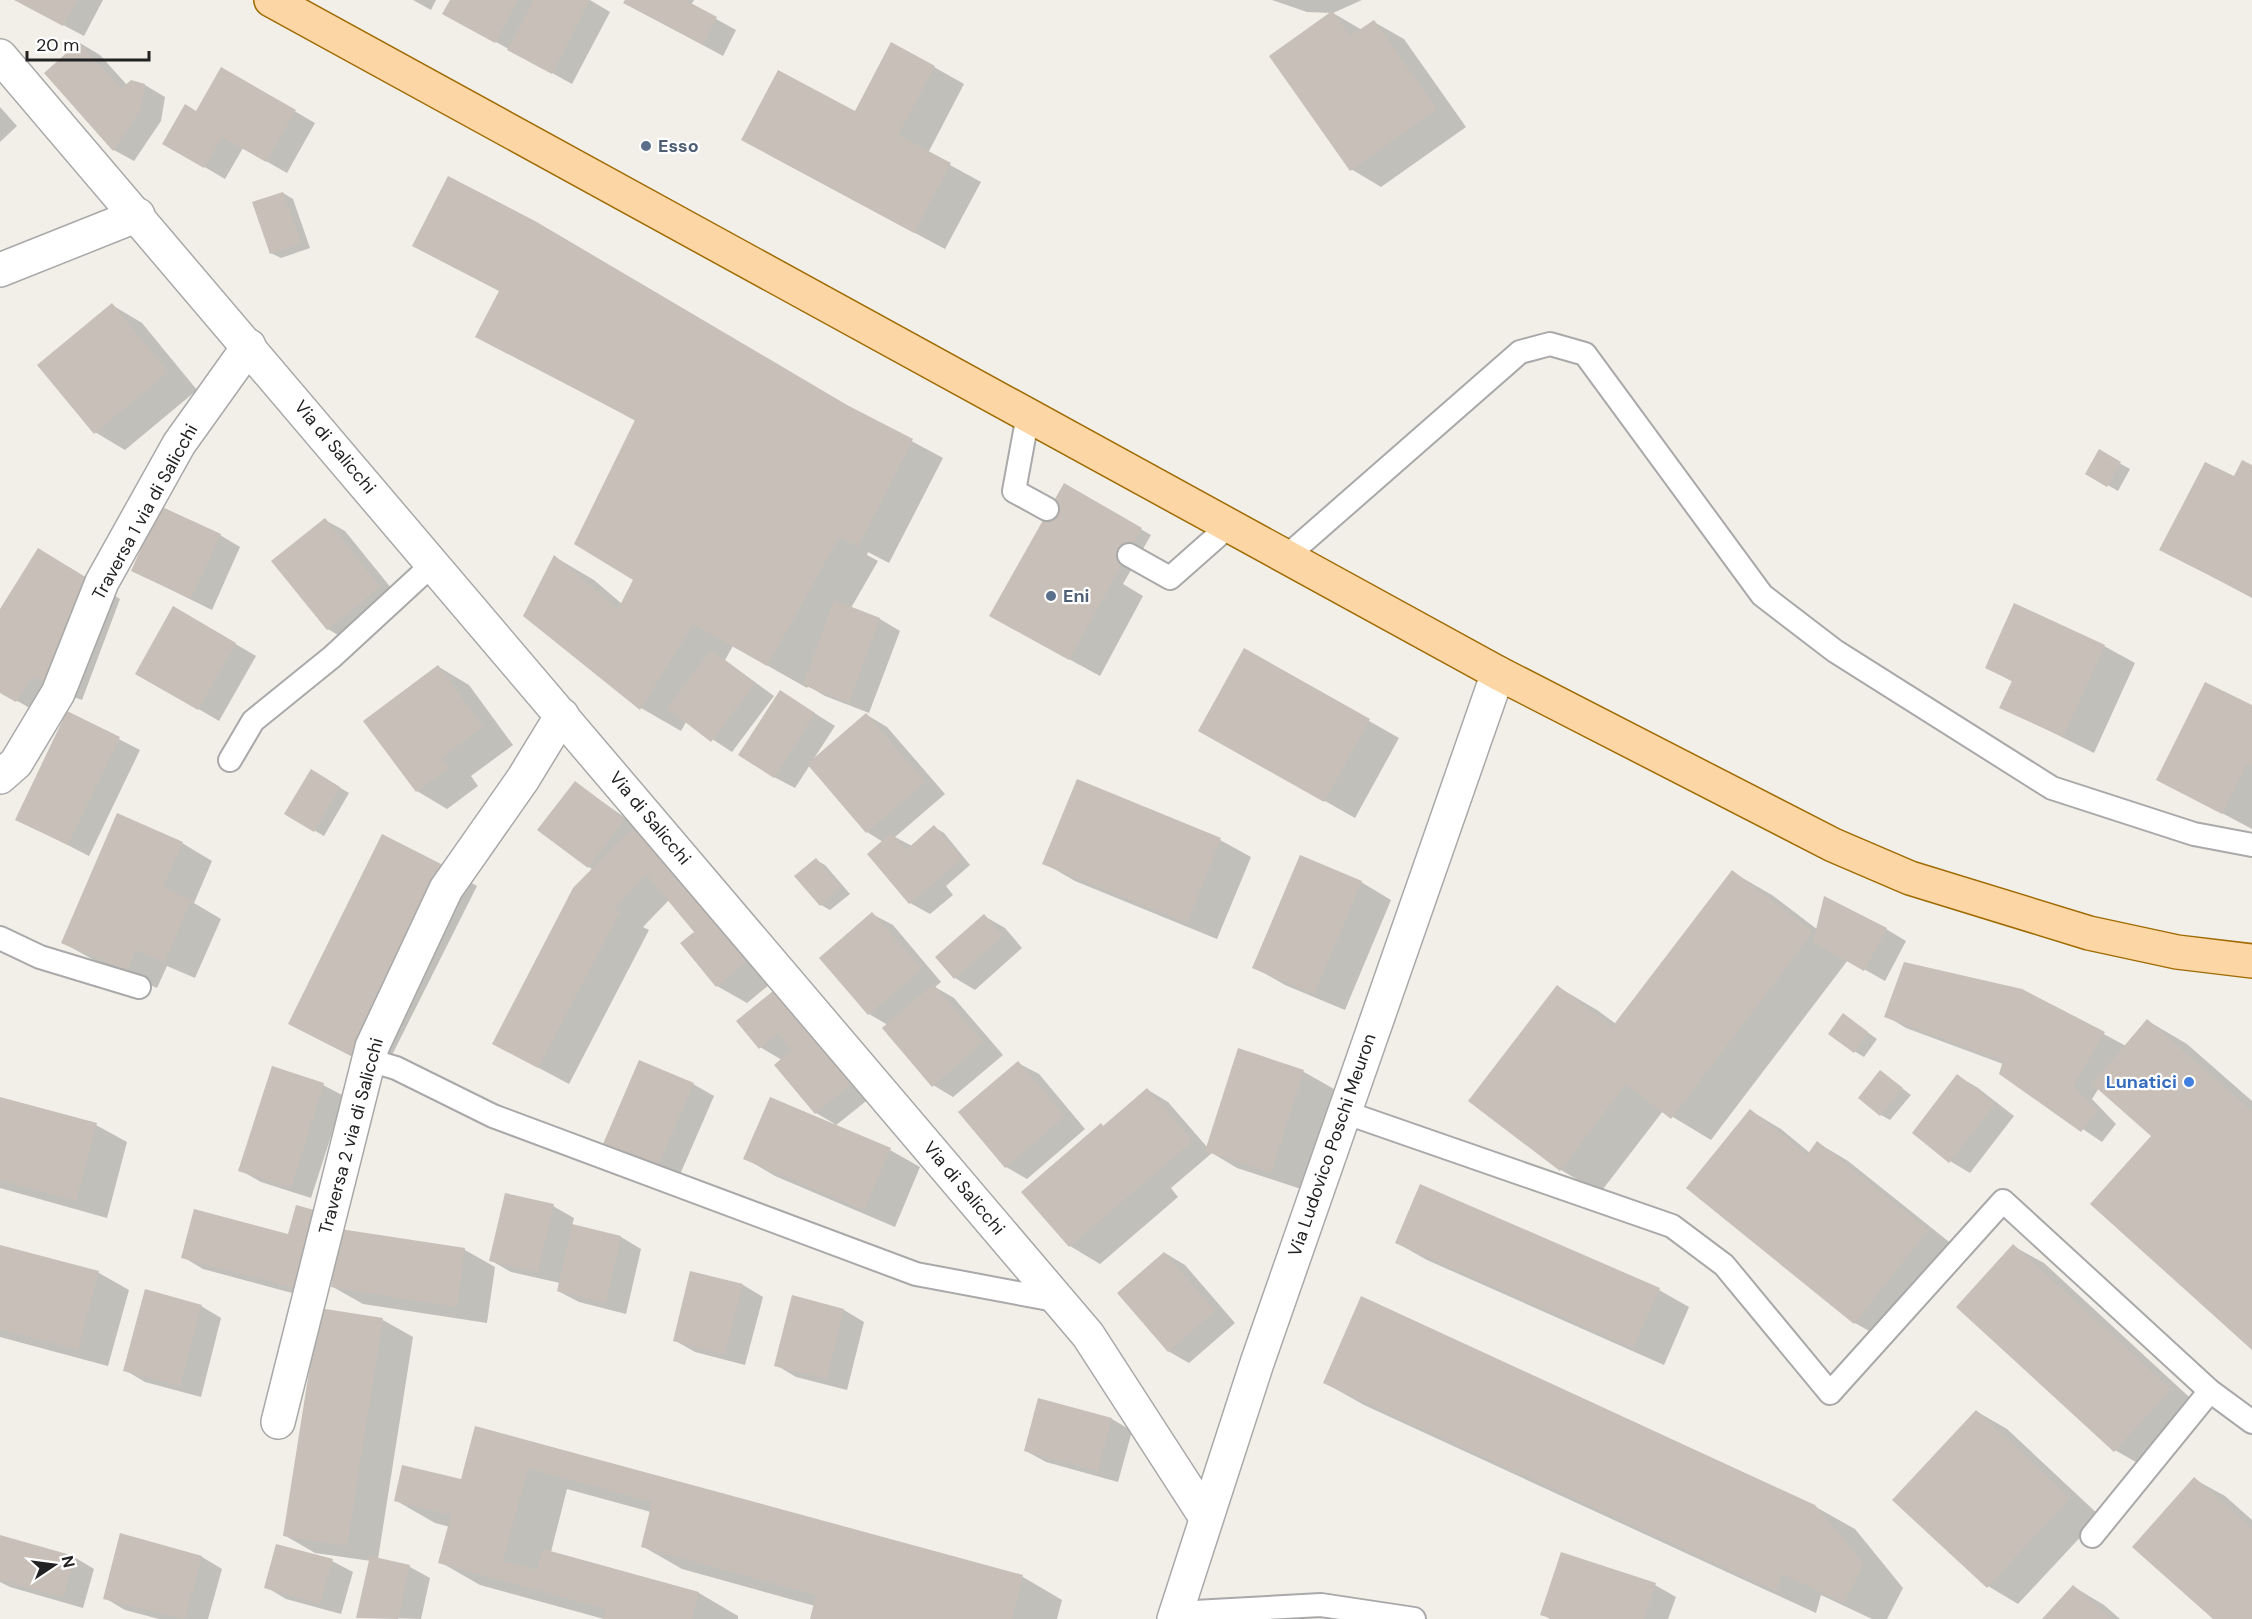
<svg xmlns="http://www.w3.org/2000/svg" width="2252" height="1619" viewBox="0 0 2252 1619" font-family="'DM Sans',sans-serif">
<rect width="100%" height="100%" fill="#f2efe9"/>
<!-- shadow -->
<g fill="#0003">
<path d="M16 0H103L84 36Z"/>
<path d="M413 0H436L431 10Z"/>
<path d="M452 0H590L610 12 572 84 465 25Z"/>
<path d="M626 0H694L691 5 736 30 723 56 645 14Z"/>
<path d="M1272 0H1362L1333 13 1362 30 1374 22 1404 39 1466 127 1381 187 1351 169 1332 13 1307 12Z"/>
<path d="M80 43 100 55 127 85H145L165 97 161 121 134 161 114 150 46 73Z"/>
<path d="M934 67 964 84 928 153 981 182 945 249 773 157Z"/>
<path d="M222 69 315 123 287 173 243 148 225 179 164 143 197 112Z"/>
<path d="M0 107 17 126 0 142Z"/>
<path d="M283 193 293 199 310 248 281 258 271 253Z"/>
<path d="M414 245 854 410 943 458 889 563 868 552 867 555 878 561 851 608 880 619 900 631 869 713 825 696 808 686 807 688 733 646 725 660 774 696 732 752 686 722 681 731 641 708 525 616 555 557 594 580 622 604 635 580 636 421 477 336 500 291Z"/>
<path d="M112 305 142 323 197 390 125 450 95 432Z"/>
<path d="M2099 452 2130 469 2118 491 2087 473Z"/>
<path d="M2252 467V598L2161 549 2234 478Z"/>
<path d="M1064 485 1151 535 1123 584 1143 596 1100 676 1021 633Z"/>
<path d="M325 520 345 531 400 599 348 641 328 629Z"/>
<path d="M220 535 240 547 212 610 133 571Z"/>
<path d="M69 567 120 599 82 700 63 693 47 718 0 691V612Z"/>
<path d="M174 608 256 656 219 721 137 673Z"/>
<path d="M2104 646 2135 663 2094 753 2001 707 2013 682 1987 667Z"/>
<path d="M1244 650 1399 738 1355 818 1200 730Z"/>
<path d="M439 667 469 685 513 745 471 776 478 786 447 809 417 791 366 721Z"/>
<path d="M800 704 835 726 813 760 867 715 887 727 945 794 895 837 912 846 934 827 944 833 970 865 946 886 953 895 930 914 910 903 883 842 867 832 810 765 795 788 774 777Z"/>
<path d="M2252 707V829L2158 779Z"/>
<path d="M68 713 140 750 89 856 17 819Z"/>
<path d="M312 771 349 793 324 836 286 814Z"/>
<path d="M1078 781 1220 840 1251 857 1217 939 1075 881 1044 863Z"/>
<path d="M576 783 638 827 780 976 747 1003 717 986 696 932 669 900 643 927 649 930 569 1084 524 1060 593 870 589 867Z"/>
<path d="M182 843 212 861 194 903 221 919 195 978 167 966 157 988 94 960 63 943Z"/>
<path d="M816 860 825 865 850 894 830 910 821 905Z"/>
<path d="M446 868 477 886 383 1073 290 1023Z"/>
<path d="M1732 872 1772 895 1818 930 1886 929 1906 941 1885 981 1848 960 1711 1140 1663 1111 1600 1193 1561 1170 1471 1101 1558 987 1597 1010 1616 1024Z"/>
<path d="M1361 882 1391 900 1345 1010 1285 985 1254 967Z"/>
<path d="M872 914 893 925 941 982 935 987 954 998 1003 1055 953 1097 933 1085 888 1025 869 1014Z"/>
<path d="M984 916 1005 928 1022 948 975 990 955 978Z"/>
<path d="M778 989 875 1094 835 1126 890 1150 920 1167 895 1227 775 1176 745 1158 835 1124 816 1113 782 1060 760 1047Z"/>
<path d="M2022 990 2126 1046 2148 1021 2187 1044 2252 1101V1348L2154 1136 2099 1088 2092 1099 2116 1124 2102 1142 2001 1074 2003 1064 1906 1028 1886 1016Z"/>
<path d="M1843 1015 1877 1039 1864 1057 1854 1051Z"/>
<path d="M1239 1050 1304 1072 1334 1089 1301 1189 1237 1168 1212 1153 1171 1188 1178 1197 1100 1264 1070 1246 1101 1125 1105 1127 1148 1090 1168 1102 1207 1147Z"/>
<path d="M1018 1063 1039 1074 1085 1129 1027 1179 1006 1167 960 1112Z"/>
<path d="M273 1068 323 1085 344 1096 311 1198 261 1182 240 1170Z"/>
<path d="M1881 1072 1911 1095 1890 1120 1881 1115Z"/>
<path d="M1958 1076 1978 1088 2014 1116 1970 1173 1950 1161Z"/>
<path d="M693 1084 714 1096 678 1179 605 1143Z"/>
<path d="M0 1098 96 1125 127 1142 107 1218 0 1188Z"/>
<path d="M1751 1111 1781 1129 1810 1153 1818 1143 1848 1161 1958 1249 1885 1340 1855 1323Z"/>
<path d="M553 1206 574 1218 572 1226 621 1237 641 1249 626 1314 579 1302 558 1291 560 1283 511 1272 490 1260Z"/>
<path d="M289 1236 318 1300 203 1269 183 1257Z"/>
<path d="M1397 1243 1659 1290 1689 1307 1664 1365 1427 1260Z"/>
<path d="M0 1246 99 1273 129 1290 108 1366 0 1337Z"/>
<path d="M2013 1246 2044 1263 2200 1407 2146 1468 2115 1450Z"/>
<path d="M465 1250 495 1267 487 1323 363 1304 333 1287Z"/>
<path d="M1165 1253 1185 1265 1235 1323 1189 1363 1168 1351Z"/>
<path d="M743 1285 763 1297 745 1365 695 1352 674 1340Z"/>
<path d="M201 1306 221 1318 201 1397 145 1382 125 1370Z"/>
<path d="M844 1310 864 1322 847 1390 796 1377 776 1365Z"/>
<path d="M383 1320 413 1337 378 1559 410 1567 430 1578 421 1619 357 1617 371 1561 315 1553 284 1535Z"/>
<path d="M1325 1383 1814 1506 1855 1529 1903 1588 1887 1619H1872L1821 1595 1816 1613 1364 1405Z"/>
<path d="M1976 1411 2007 1429 2100 1516 2018 1604 1988 1586Z"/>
<path d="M1112 1419 1132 1431 1118 1482 1046 1462 1026 1451Z"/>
<path d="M476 1428 1023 1577 1062 1600 1057 1619H812L815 1606 682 1569 642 1546 651 1512 567 1489 551 1552 699 1593 738 1616V1619H604L480 1585 440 1562 450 1527 435 1523 395 1500 462 1481Z"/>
<path d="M2194 1479 2225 1496 2252 1520V1619H2215Z"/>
<path d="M0 1537 74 1557 94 1569 83 1608 10 1587 0 1582Z"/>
<path d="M202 1557 222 1569 208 1619H159L125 1610 105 1598Z"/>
<path d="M332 1561 353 1572 341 1614 286 1599 266 1587Z"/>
<path d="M1655 1585 1676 1597 1668 1619H1550L1542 1614Z"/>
<path d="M2074 1587 2104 1605 2120 1619H2044Z"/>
</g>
<!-- building -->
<g fill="#c7bfb8">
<path d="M14 0H77L63 26Z"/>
<path d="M450 0H518L495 43 442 14Z"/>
<path d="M534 0H590L552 74 507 50Z"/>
<path d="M625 0H685L717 17 703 45 623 3Z"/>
<path d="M1332 11 1350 36 1374 20 1437 109 1350 171 1269 56Z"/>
<path d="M79 42 121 89 131 80 145 84 141 109 113 151 44 73Z"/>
<path d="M891 42 935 66 898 135 951 163 914 233 741 140 778 70 855 111Z"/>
<path d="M221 67 296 110 266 162 222 137 204 168 162 144 185 104 196 111Z"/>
<path d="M448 176 535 221 847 405 913 439 858 547 839 537 767 666 693 624 640 710 523 616 554 555 618 609 633 580 574 544 635 420 475 337 499 291 412 246Z"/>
<path d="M283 192 301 243 270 254 252 202Z"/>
<path d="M112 303 168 372 94 434 37 365Z"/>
<path d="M2099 449 2121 462 2107 487 2085 474Z"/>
<path d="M2242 460 2252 465V597L2159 550 2205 462 2234 476Z"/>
<path d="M1064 483 1142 528 1069 660 989 616Z"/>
<path d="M160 506 221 534 191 599 131 571Z"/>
<path d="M325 518 380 587 327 630 271 561Z"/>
<path d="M38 548 90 580 51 684 32 677 16 702 0 693V609Z"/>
<path d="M834 600 880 618 849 703 803 685Z"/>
<path d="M2014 603 2105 645 2063 737 1999 708 2012 681 1985 668Z"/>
<path d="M173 606 236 643 198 710 135 674Z"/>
<path d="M1244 648 1370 719 1324 802 1198 731Z"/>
<path d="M711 650 755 683 711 742 667 708Z"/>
<path d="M438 665 483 727 441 758 449 768 416 792 363 721Z"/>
<path d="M2205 682 2252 705V765L2247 763 2222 814 2156 780Z"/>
<path d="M780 690 815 713 774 778 738 755Z"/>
<path d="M67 711 120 737 68 845 15 820Z"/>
<path d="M866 713 925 782 866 833 807 764Z"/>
<path d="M311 769 340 787 314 832 284 814Z"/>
<path d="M1077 779 1221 838 1187 923 1042 864Z"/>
<path d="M575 781 625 819 588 868 537 830Z"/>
<path d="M117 813 183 842 163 887 191 900 165 962 136 950 127 971 61 943Z"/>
<path d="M641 823 751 958 716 987 680 943 694 932 646 874 614 908 620 912 538 1068 492 1044 573 888 619 841Z"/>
<path d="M934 825 962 859 909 904 867 854 891 833 906 850Z"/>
<path d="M382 834 447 867 353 1057 288 1024Z"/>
<path d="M1300 855 1362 881 1314 994 1252 968Z"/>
<path d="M816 858 841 887 820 906 794 876Z"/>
<path d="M1732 870 1813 932 1671 1119 1626 1084 1560 1171 1468 1101 1557 985 1612 1027Z"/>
<path d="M1824 896 1887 928 1864 971 1813 942Z"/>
<path d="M872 912 922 969 868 1015 819 958Z"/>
<path d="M984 914 1003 936 954 979 935 957Z"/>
<path d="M1904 962 2022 989 2105 1032 2073 1086 2097 1111 2081 1132 1999 1074 2003 1061 1884 1017Z"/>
<path d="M933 984 983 1042 932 1087 882 1028Z"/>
<path d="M778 987 855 1081 815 1114 774 1065 791 1050 778 1033 759 1049 736 1021Z"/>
<path d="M1843 1013 1868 1032 1854 1053 1828 1034Z"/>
<path d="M2147 1019 2252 1111V1350L2090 1204 2151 1136 2092 1084Z"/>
<path d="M1238 1048 1304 1070 1271 1173 1205 1151Z"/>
<path d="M639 1060 694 1083 657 1168 603 1144Z"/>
<path d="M1018 1061 1065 1116 1005 1168 958 1112Z"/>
<path d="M272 1066 324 1083 291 1188 238 1171Z"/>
<path d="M1880 1070 1903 1088 1880 1116 1858 1098Z"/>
<path d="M1957 1074 1995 1104 1949 1163 1912 1133Z"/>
<path d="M1147 1088 1193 1141 1069 1247 1021 1192 1101 1123 1103 1126Z"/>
<path d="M0 1097 97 1123 76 1201 0 1180Z"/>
<path d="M770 1097 891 1148 864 1210 743 1159Z"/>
<path d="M1750 1109 1807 1155 1817 1141 1928 1230 1854 1324 1686 1188Z"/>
<path d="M1420 1184 1660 1288 1633 1348 1395 1243Z"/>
<path d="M505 1193 554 1204 538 1272 489 1261Z"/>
<path d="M296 1205 318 1211 298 1289 181 1258 194 1209 288 1234Z"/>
<path d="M572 1224 621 1236 606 1303 557 1291Z"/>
<path d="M340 1229 465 1248 457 1307 331 1287Z"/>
<path d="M2013 1244 2171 1389 2114 1452 1956 1307Z"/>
<path d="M0 1245 99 1271 78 1350 0 1329Z"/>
<path d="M1164 1252 1215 1311 1168 1352 1117 1293Z"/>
<path d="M690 1271 743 1284 725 1355 673 1341Z"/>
<path d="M145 1289 202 1305 180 1386 123 1371Z"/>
<path d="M792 1295 844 1309 827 1379 774 1366Z"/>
<path d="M1361 1296 1815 1505 1864 1564 1844 1603 1782 1574 1776 1591 1323 1383Z"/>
<path d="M319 1308 383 1318 347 1546 283 1536Z"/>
<path d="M1038 1398 1112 1418 1098 1471 1024 1451Z"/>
<path d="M1976 1410 2070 1498 1987 1588 1892 1500Z"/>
<path d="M475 1426 1023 1575 1012 1619H810L816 1595 641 1547 652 1502 528 1468 503 1561 537 1570 543 1549 699 1592 692 1619H603L606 1609 438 1563 451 1515 394 1501 402 1465 461 1479Z"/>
<path d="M2194 1477 2252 1528V1619H2213L2132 1547Z"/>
<path d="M120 1533 202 1556 185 1619 103 1599Z"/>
<path d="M0 1535 74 1556 63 1597 0 1580Z"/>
<path d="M276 1544 333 1559 320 1604 264 1588Z"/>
<path d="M1561 1552 1656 1583 1644 1619H1553L1540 1615Z"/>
<path d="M370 1556 410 1565 398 1619 356 1618Z"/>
<path d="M2073 1585 2112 1619H2042Z"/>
</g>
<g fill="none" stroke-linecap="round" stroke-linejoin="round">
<defs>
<g id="lane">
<path d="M1028 415 1014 491 1047 509"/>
<path d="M1129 555 1170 578 1230 525"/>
<path d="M1287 556 1520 352 1550 344 1585 354 1762 595 1835 651 2052 788 2194 834 2252 845"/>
<path d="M230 760 253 721 332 657 434 563"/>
<path d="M0 938 40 957 139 987"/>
<path d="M369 1060 396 1068 493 1116 916 1274 1060 1301"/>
<path d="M1344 1112 1672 1226 1724 1265 1830 1393 2003 1201 2210 1391"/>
<path d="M2092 1536 2210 1391 2252 1422"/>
<path d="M1176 1613 1321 1605 1414 1619"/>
</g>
<g id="street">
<path d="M0 56 1088 1335 1205 1516"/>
<path d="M0 270 138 215"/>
<path d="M0 777 16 763 58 693 102 582 179 444 249 346"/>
<path d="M278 1422 372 1047 446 889 523 779 562 715"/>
<path d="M1174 1619 1257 1363 1498 673"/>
</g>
<path id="primary" d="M271 0 1498 673 1833 845 1910 878 2089 933 2177 952 2252 961"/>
</defs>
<!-- lane casing -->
<use href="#lane" stroke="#a9a9a9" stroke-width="26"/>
<!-- street casing -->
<use href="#street" stroke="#a9a9a9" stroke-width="36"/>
<!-- primary casing -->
<use href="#primary" stroke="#a06b00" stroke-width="36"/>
<!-- lane -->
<use href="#lane" stroke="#fff" stroke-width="22"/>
<!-- street -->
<use href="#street" stroke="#fff" stroke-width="33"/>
<!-- primary -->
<use href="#primary" stroke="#fcd6a4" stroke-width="33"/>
</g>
<!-- markers -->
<g fill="#5c6f8a" stroke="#fff" stroke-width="2">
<circle cx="646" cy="146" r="6"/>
<circle cx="1051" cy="596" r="6"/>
</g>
<circle fill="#3f7fe0" stroke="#fff" stroke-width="2" cx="2189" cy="1082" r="6"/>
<g text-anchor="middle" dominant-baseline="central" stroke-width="4.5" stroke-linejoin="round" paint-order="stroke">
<!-- service labels -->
<g font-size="18" font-weight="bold" fill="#4e5e75" stroke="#fff" text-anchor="start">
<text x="658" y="146">Esso</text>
<text x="1063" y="596">Eni</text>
</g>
<!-- street labels -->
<g font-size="18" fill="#222" stroke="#fff">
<text transform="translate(335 447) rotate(50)">Via di Salicchi</text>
<text transform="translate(145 512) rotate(-61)">Traversa 1 via di Salicchi</text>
<text transform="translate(650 818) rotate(50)">Via di Salicchi</text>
<text transform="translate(351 1136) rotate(-75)">Traversa 2 via di Salicchi</text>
<text transform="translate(1332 1145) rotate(-71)">Via Ludovico Poschi Meuron</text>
<text transform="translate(964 1188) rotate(50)">Via di Salicchi</text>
</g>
<!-- shop labels -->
<g font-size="18" font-weight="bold" fill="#366cbe" stroke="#fff" text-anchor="end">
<text x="2177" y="1082">Lunatici</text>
</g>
</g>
<!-- north arrow -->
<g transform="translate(54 1565) rotate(77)" stroke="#ffffff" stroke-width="4.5" paint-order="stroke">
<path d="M0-4.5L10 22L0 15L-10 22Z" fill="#222222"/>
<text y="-9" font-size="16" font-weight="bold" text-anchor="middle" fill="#222222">N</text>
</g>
<!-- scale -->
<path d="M27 51v9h122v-9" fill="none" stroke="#222222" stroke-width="3"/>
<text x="36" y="51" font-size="18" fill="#222222" stroke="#ffffff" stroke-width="4.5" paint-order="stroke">20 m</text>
</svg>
